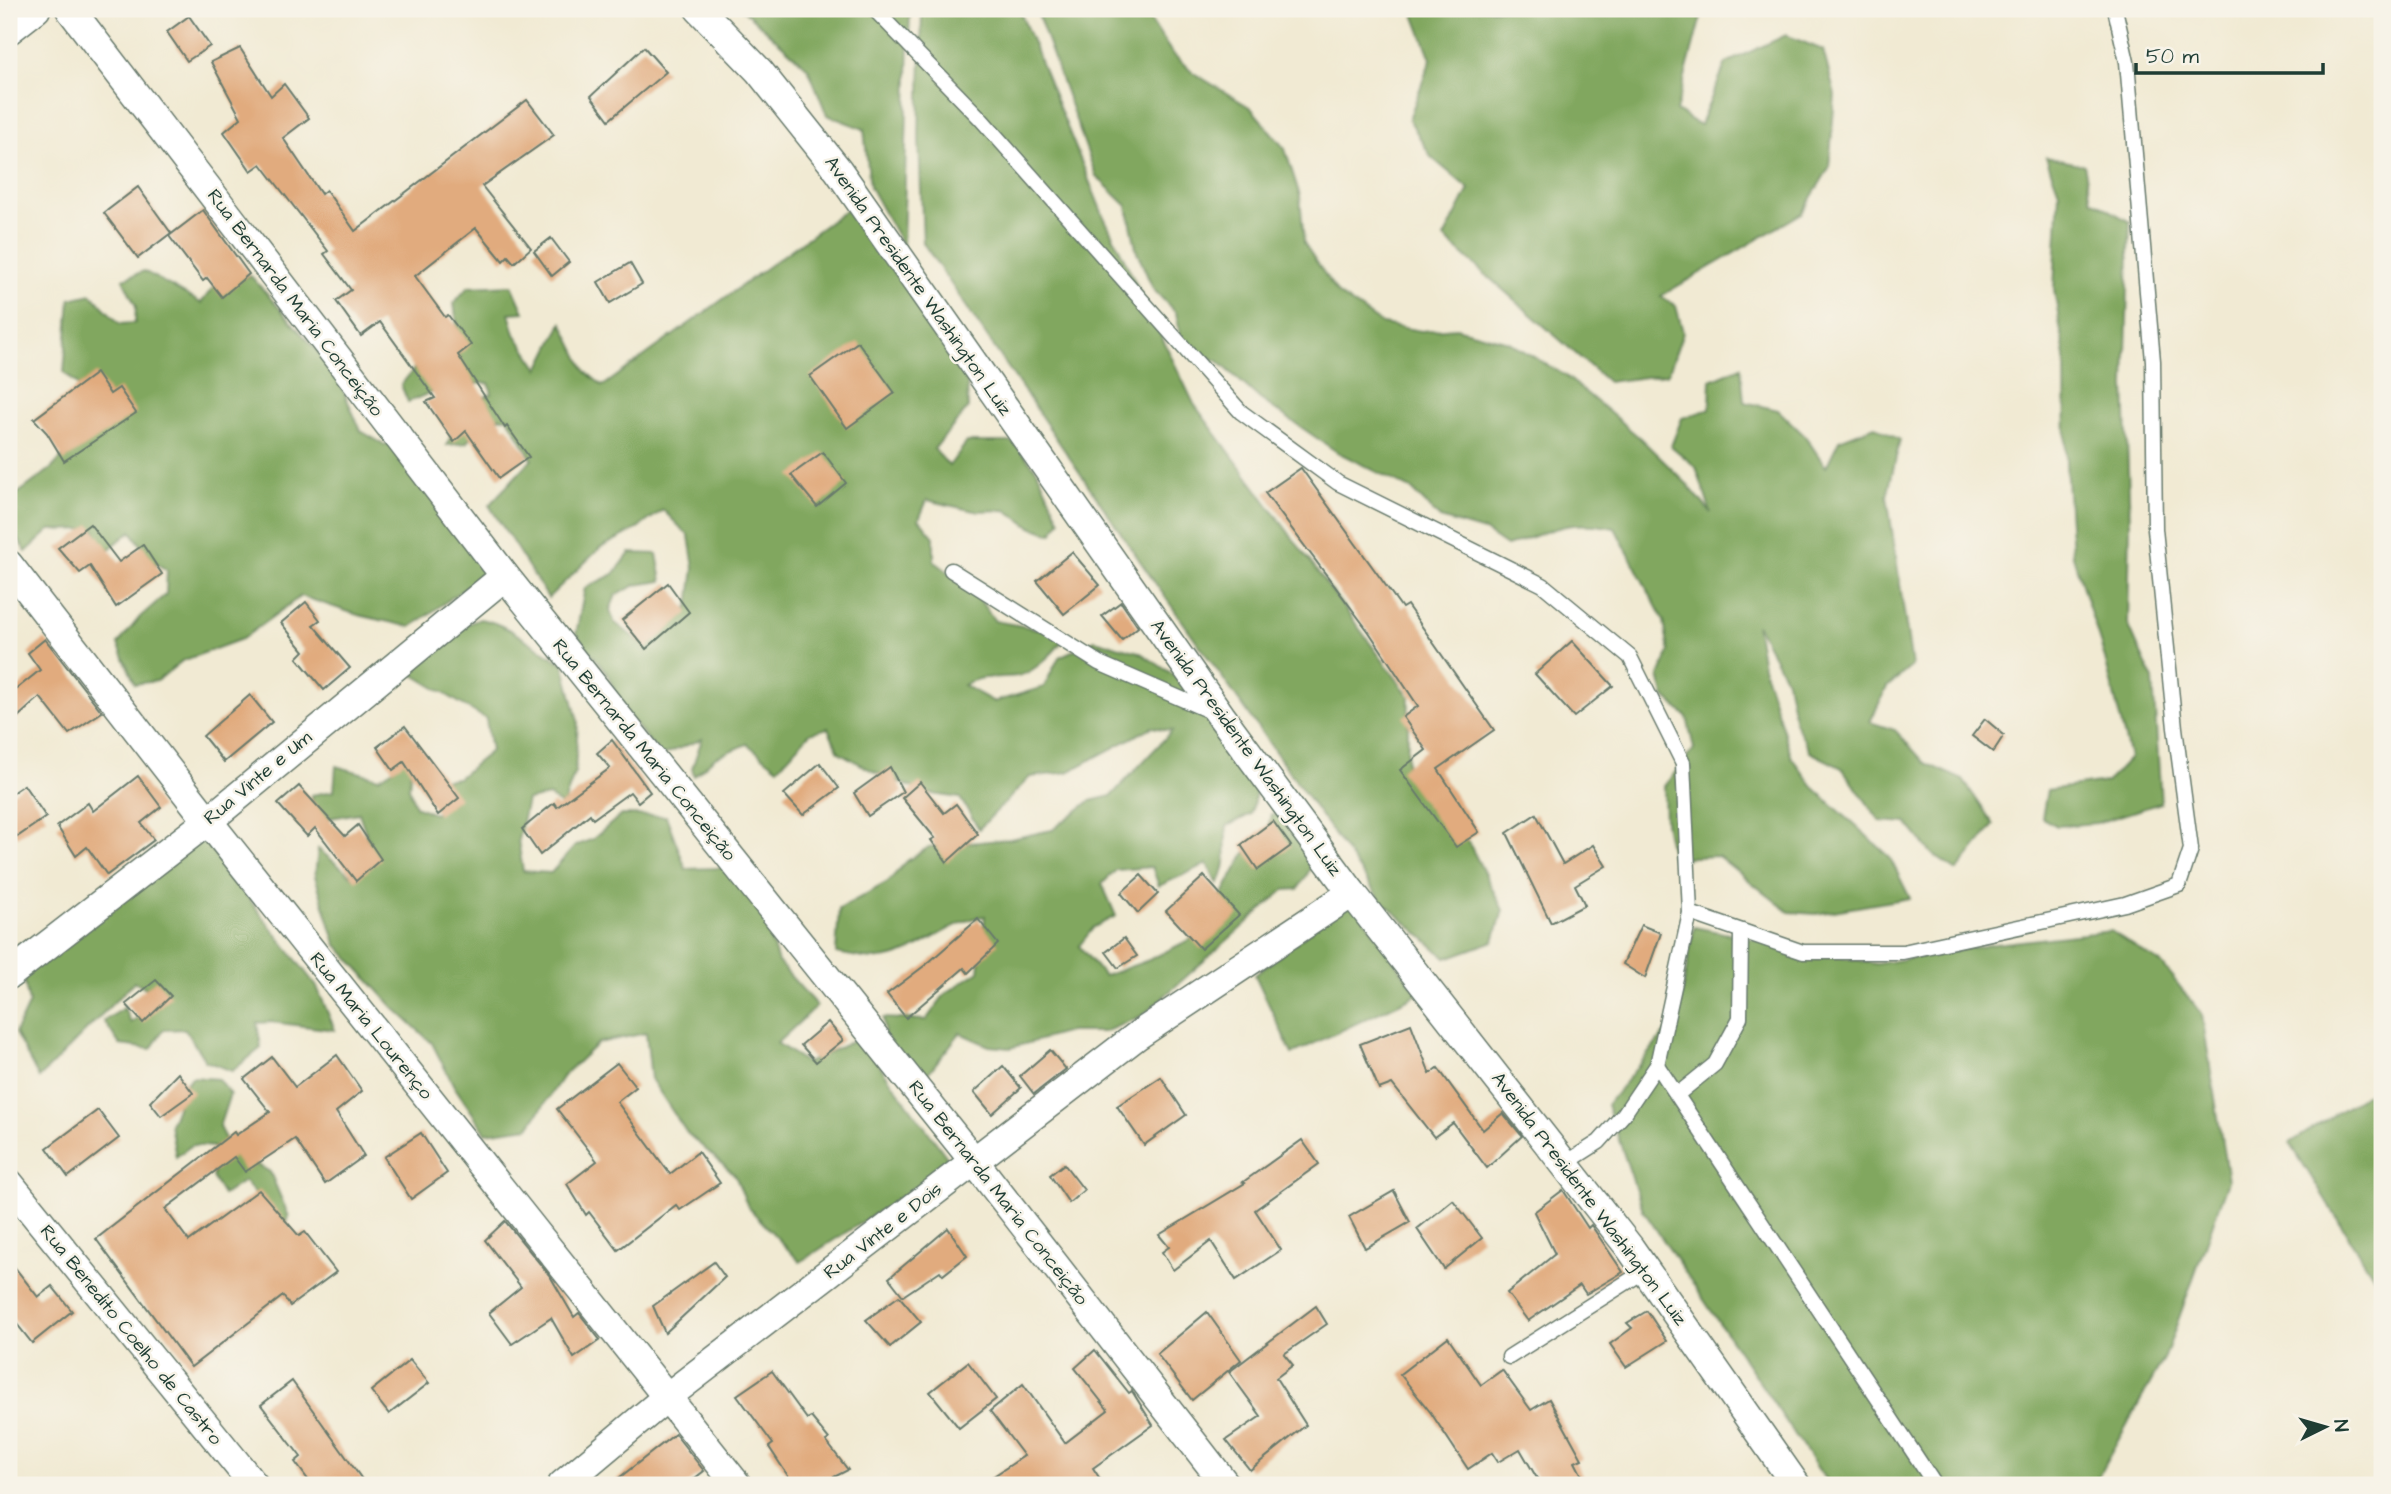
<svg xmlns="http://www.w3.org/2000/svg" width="2391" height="1494" viewBox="0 0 2391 1494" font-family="'Architects Daughter',sans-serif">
<rect width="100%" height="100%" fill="#f7f3e8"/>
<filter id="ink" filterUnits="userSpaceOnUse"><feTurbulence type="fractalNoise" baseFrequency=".0143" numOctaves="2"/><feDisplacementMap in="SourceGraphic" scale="14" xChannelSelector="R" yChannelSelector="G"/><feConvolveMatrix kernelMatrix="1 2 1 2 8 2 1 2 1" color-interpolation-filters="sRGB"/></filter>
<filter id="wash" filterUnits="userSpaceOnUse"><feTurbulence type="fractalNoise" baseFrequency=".00686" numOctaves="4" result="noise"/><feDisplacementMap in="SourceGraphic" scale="28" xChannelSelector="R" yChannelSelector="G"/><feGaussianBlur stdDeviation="1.57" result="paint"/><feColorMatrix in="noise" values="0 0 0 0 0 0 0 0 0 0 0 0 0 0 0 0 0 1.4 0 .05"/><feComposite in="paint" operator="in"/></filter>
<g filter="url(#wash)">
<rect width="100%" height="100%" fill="#f1ead3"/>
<!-- forest -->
<g fill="#81a75e" stroke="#507249" stroke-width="2">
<path d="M742 9H895L899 12 901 9H910L903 247 870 187 864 129 827 115 808 68Z"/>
<path d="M922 9H1019L1103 215 1194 404 1409 696 1407 765 1469 843 1503 910 1494 941 1446 958 1380 899 1153 580 923 243 919 138Z"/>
<path d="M1036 9H1143L1172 53 1192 72 1251 108 1285 149 1300 196 1304 243 1338 294 1382 324 1421 331 1456 328 1509 342 1566 376 1640 438 1687 484 1711 513 1696 467 1671 446 1682 418 1710 409 1711 380 1741 367 1744 402 1778 410 1805 436 1826 467 1839 440 1875 426 1900 440 1887 496 1912 666 1887 687 1870 722 1895 730 1925 763 1963 780 1994 825 1957 871 1932 854 1907 823 1880 821 1842 768 1810 752 1795 722 1787 681 1756 624 1763 667 1792 758 1815 789 1889 856 1910 898 1816 914 1789 912 1718 856 1672 858 1665 823 1664 786 1694 749 1687 717 1664 696 1659 676 1669 652 1664 621 1615 528C1563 518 1553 531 1506 546L1484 531 1440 518 1411 489 1337 452 1260 399 1218 361 1183 347 1176 313 1153 289 1137 252 1127 206 1096 176Z"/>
<path d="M1412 9H1700L1701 17 1676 111 1700 125 1726 63 1786 35 1823 50 1835 95 1829 168 1802 213 1661 296 1676 306 1683 332 1668 374 1608 382 1444 238 1469 189 1431 157 1409 119 1431 59Z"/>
<path d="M2046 157 2084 165 2091 199 2130 222 2125 385 2130 524 2128 624 2153 680 2161 803 2097 823 2057 826 2042 818 2047 790 2107 782 2130 758 2104 655 2072 553 2066 464 2065 357 2054 289 2059 192Z"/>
<path d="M853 205 967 379 968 408 934 449 949 466 967 442H1013L1037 470 1060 521 1052 534 1031 527 1006 510 974 511 927 500 919 519 934 537V561L973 591 995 621 1066 634C1059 649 1033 674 1017 676 996 679 982 674 963 685L994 702 1044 687 1059 657 1095 640 1139 652 1192 687 1251 776 1256 792 1251 814 1227 826C1223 850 1230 861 1218 884L1207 864 1159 886 1152 867 1116 870 1102 884 1116 916 1094 927 1079 946 1104 976 1149 960 1201 934 1245 853 1263 852 1271 814 1291 815 1314 853 1309 871 1298 889 1284 890 1142 1016 1104 1032H1069L1010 1048 989 1046 960 1033 929 1072 917 1078 885 1040 883 1018 926 1020 945 994 979 971 985 916C946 922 915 957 880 959 866 960 850 955 836 953L839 909 888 882 907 861 929 847 1010 839 1052 830 1090 801 1111 796 1172 731 1152 727 1068 772 1030 777 979 829 960 798 925 793 869 769 839 752 828 728 810 733 778 768 747 744 715 757 694 776 692 768 702 739 661 756 623 709 606 671 576 634 585 588 614 574 630 553 657 554 662 581 636 585 616 595 610 610 614 622 642 644 666 629 689 606 694 568 689 536 663 510 635 530 600 548 548 598 489 505 532 459 508 418 490 417 466 443 447 445 462 405 492 394 489 383 449 385 408 402 401 385 413 370 420 352 457 361 460 346 454 303 468 287 512 285 524 312 509 313 515 334 539 369 562 323 586 372 603 386Z"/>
<path d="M144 271 201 303 215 285 251 276 334 370 361 431 385 445 405 437 490 570 411 627 358 615 301 596 242 639 182 661 157 681 135 684 118 644 140 617 166 594 167 570 152 561 131 531 103 554 95 529 50 530 26 552 9 524V500L52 468 75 443 86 393 64 372 70 299 91 294 120 324 135 323 136 306 123 279Z"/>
<path d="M480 619C510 624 536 649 563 663L578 721 575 772 563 806 549 796 527 800 518 840 523 871 551 873 575 846 593 839 621 815 666 816 686 869 747 867 778 962 817 1006 777 1043 807 1063 859 1038 952 1164 800 1262 748 1207 735 1175 687 1133 651 1079 646 1033 598 1043 563 1076 529 1127 486 1133 454 1086 432 1043 393 1007 336 944 315 876 318 849 353 877 374 858 359 813 319 820 311 795 334 791 336 766 379 778 395 768 399 735 411 768 409 787 415 806 434 814 452 803 440 780 458 778 491 751 486 719 404 669 455 629Z"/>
<path d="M199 834 317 987 335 1030 271 1022 257 1023 261 1048 232 1071 205 1061 185 1029 163 1030 151 1049 120 1045 104 1021 124 1008 131 1023 163 996 134 982 39 1078 15 1033 29 1003 16 945 42 935Z"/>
<path d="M1350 899 1418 994 1292 1054 1255 975Z"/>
<path d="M1694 927 1876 964 1995 944 2111 931 2162 964 2202 1015 2228 1181 2165 1357 2097 1478 2101 1485H1829L1643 1210 1607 1105 1678 1016Z"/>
<path d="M191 1077 218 1079 230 1094 219 1127 231 1150 270 1172 289 1217 282 1233 261 1200 244 1181 223 1195 212 1177 217 1161 213 1147 192 1145 176 1157 170 1124C179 1108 179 1090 191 1077Z"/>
<path d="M2382 1084V1290L2290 1143Z"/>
</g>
<g id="blocks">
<!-- building -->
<g fill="#e1ab7e">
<path d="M189 16 210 46 187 61 167 32Z"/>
<path d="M644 47 666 72 609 120 591 96Z"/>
<path d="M240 48 271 96 284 84 309 118 283 138 321 194 326 190 355 231 527 100 554 135 482 186 531 248 514 263 508 256 503 261 476 228 415 276 445 317 448 315 471 345 458 355 505 428 507 426 529 457 499 478 466 431 454 442 426 402 435 398 380 322 361 336 336 301 351 290 324 254 328 251 261 164 251 171 224 132 241 118 211 62Z"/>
<path d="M138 187 171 233 138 258 104 213Z"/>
<path d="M203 210 249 274 222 297 207 278 203 281 169 236Z"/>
<path d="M551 238 569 262 552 276 534 251Z"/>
<path d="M630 263 642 284 610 303 598 282Z"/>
<path d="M858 342 895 393 847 428 810 376Z"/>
<path d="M96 373 110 394 119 388 136 413 64 461 47 433 34 419Z"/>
<path d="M823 452 846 483 817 507 791 475Z"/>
<path d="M1301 468 1402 608 1407 605 1494 730 1438 769 1479 832 1456 847 1400 770 1426 750 1403 717 1418 706 1369 632 1265 493Z"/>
<path d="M90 524 119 562 143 545 162 574 116 607 90 566 80 573 58 548Z"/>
<path d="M1072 552 1100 585 1064 614 1037 581Z"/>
<path d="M668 583 689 612 646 649 622 620Z"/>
<path d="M306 602 320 620 313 625 350 668 324 690 297 658 304 651 281 623Z"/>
<path d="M1121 602 1138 627 1122 640 1102 616Z"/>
<path d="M45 639 102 712 69 734 40 697 9 725V695L40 670 28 653Z"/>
<path d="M1572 641 1613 686 1574 717 1535 674Z"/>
<path d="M250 695 272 722 224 762 203 736Z"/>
<path d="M1985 719 2004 735 1993 752 1972 736Z"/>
<path d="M405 726 459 798 438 815 404 762 393 770 377 747Z"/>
<path d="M612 740 650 792 638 802 630 792 593 819 590 814 540 855 522 829 554 803 557 807 610 768 597 753Z"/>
<path d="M820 763 839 788 803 815 784 794Z"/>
<path d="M890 767 903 792 868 816 854 793Z"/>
<path d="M138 776 161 807 141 823 154 840 107 875 87 847 76 856 57 826 88 803 93 811Z"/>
<path d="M920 782 944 813 956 804 978 834 947 862 931 840 935 838 902 798Z"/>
<path d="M24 785 46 817 17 837 9 825V795Z"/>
<path d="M299 786 345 836 358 825 381 859 356 881 315 828 307 836 278 804Z"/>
<path d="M1536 814 1563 864 1593 845 1606 866 1575 885 1585 905 1551 923 1507 833Z"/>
<path d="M1273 821 1291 846 1258 870 1241 845Z"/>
<path d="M1141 875 1158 894 1138 913 1121 893Z"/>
<path d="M1204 876 1239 915 1201 949 1166 911Z"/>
<path d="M978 919 998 944 968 973 964 968 906 1018 887 994 928 963Z"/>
<path d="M1641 925 1661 933 1645 978 1623 964Z"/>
<path d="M1124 938 1137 956 1118 968 1106 952Z"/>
<path d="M156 980 171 996 143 1023 126 1004Z"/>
<path d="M828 1022 843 1040 816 1062 801 1045Z"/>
<path d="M1411 1024 1430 1074 1438 1068 1483 1130 1503 1113 1522 1136 1487 1168 1453 1123 1434 1137 1392 1084 1379 1089 1360 1044Z"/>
<path d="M1050 1050 1066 1069 1034 1094 1020 1076Z"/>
<path d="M337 1055 362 1091 336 1112 364 1156 325 1184 295 1139 245 1172 234 1157 165 1209 189 1241 259 1190 299 1236 305 1232 336 1272 290 1306 283 1296 191 1367 96 1239 234 1132 236 1135 270 1112 244 1079 272 1057 295 1087Z"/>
<path d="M617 1063 636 1087 617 1102 670 1174 698 1152 720 1183 680 1210 676 1205 618 1250 589 1212 586 1215 567 1184 597 1161 557 1109Z"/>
<path d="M1003 1066 1021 1088 992 1114 974 1092Z"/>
<path d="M178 1073 193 1093 161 1116 150 1102Z"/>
<path d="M1161 1077 1186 1115 1144 1145 1117 1106Z"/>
<path d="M98 1110 119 1138 68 1177 47 1148Z"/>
<path d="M421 1133 447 1173 411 1199 384 1157Z"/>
<path d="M1302 1140 1319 1164 1255 1210 1281 1250 1236 1280 1211 1241 1173 1270 1162 1252 1169 1247 1159 1235 1245 1183 1243 1182Z"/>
<path d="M1064 1164 1084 1190 1069 1203 1050 1175Z"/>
<path d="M1563 1190 1588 1228 1591 1225 1623 1272 1586 1294 1580 1285 1528 1321 1507 1293 1555 1254 1534 1212Z"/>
<path d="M1394 1191 1410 1222 1365 1248 1349 1217Z"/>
<path d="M1453 1200 1482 1238 1444 1269 1417 1229Z"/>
<path d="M505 1221 550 1276 574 1317 579 1313 600 1340 574 1358 551 1318 512 1344 489 1313 521 1287 485 1240Z"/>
<path d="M948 1228 967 1256 943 1275 940 1271 903 1296 889 1278Z"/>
<path d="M9 1260 38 1297 52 1286 72 1311 32 1343 9 1314Z"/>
<path d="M714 1262 725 1277 665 1333 653 1306Z"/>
<path d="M899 1296 921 1322 890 1347 866 1320Z"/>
<path d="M1316 1306 1327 1324 1284 1354 1293 1365 1276 1378 1306 1425 1250 1470 1226 1440 1261 1416 1229 1372Z"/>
<path d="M1647 1311 1667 1341 1626 1367 1610 1344 1632 1328 1627 1323Z"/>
<path d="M1207 1312 1241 1360 1192 1400 1157 1354Z"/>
<path d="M1448 1337 1481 1385 1502 1370 1531 1410 1549 1399 1582 1459 1575 1462 1587 1485H1541L1520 1449 1498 1462 1492 1453 1468 1469 1431 1413 1400 1374Z"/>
<path d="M1095 1350 1129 1393 1132 1391 1153 1425 1093 1468 1104 1485H980L1024 1456 990 1411 1023 1384 1065 1443 1108 1410 1075 1368Z"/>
<path d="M410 1360 429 1383 389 1414 371 1391Z"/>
<path d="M968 1362 996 1399 959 1428 930 1392Z"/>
<path d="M772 1371 807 1419 811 1417 829 1439 826 1441 848 1470 834 1477 839 1485H794L769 1447 773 1444 737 1395Z"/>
<path d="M292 1381 366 1485H312L295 1462 301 1457 261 1405Z"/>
<path d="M675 1434 704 1471 686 1485H610Z"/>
</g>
</g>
</g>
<g filter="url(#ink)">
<use href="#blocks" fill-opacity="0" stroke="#687a6c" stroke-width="2"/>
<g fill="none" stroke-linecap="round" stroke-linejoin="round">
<defs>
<g id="lane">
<path d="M874 9 980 118 1241 412 1338 483 1543 585 1630 657 1683 763 1690 913 1657 1065 1624 1114 1599 1142 1566 1163"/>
<path d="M951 570 1099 663 1214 713"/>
<path d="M1690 913 1803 952H1903L2125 904 2179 885 2191 849 2175 728 2155 529 2153 361 2127 62 2115 9"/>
<path d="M1657 1065 1935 1485"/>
<path d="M1678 1094 1715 1064 1740 1018 1741 931"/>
<path d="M1509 1357 1646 1270"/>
</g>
<g id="street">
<path d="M70 9 505 576 974 1161 1226 1485"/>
<path d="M699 9 759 71 838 170 1221 716 1352 893 1630 1248 1796 1485"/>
<path d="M9 30 36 9"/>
<path d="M9 565 208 821 737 1485"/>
<path d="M9 975 208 821 505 576"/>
<path d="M9 1183 254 1485"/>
<path d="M562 1485 667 1397 1138 1035 1352 893"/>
</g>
</defs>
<!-- lane casing -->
<use href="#lane" stroke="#687a6c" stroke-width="17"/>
<!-- street casing -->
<use href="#street" stroke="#687a6c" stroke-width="31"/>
<!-- lane -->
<use href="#lane" stroke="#fff" stroke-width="14"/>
<!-- street -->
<use href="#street" stroke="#fff" stroke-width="28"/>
</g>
</g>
<g text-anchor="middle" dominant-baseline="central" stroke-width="5" stroke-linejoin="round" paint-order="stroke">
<!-- street labels -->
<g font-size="19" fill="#1f3d34" stroke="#f7f3e8">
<text transform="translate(918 286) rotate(55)">Avenida Presidente Washington Luiz</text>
<text transform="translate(295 303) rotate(53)">Rua Bernarda Maria Conceição</text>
<text transform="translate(1246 748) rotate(54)">Avenida Presidente Washington Luiz</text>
<text transform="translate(644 750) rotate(51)">Rua Bernarda Maria Conceição</text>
<text transform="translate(258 778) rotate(-40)">Rua Vinte e Um</text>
<text transform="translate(371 1026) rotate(51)">Rua Maria Lourenço</text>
<text transform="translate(998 1193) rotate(52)">Rua Bernarda Maria Conceição</text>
<text transform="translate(1589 1199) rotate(53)">Avenida Presidente Washington Luiz</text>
<text transform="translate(883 1231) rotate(-38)">Rua Vinte e Dois</text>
<text transform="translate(131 1335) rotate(51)">Rua Benedito Coelho de Castro</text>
</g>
</g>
<!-- margin -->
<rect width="2391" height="1494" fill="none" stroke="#f7f3e8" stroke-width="35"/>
<!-- north arrow -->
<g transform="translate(2325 1427) rotate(85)" stroke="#f7f3e8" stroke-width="5" paint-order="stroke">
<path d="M0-5L12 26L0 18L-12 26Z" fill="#1f3d34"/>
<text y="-10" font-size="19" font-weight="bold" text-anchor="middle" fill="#1f3d34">N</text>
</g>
<!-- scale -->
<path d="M2136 63v10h187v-10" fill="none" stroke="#1f3d34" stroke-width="3.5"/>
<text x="2146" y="63" font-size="21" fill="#1f3d34" stroke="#f7f3e8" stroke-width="5" paint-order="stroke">50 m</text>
</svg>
